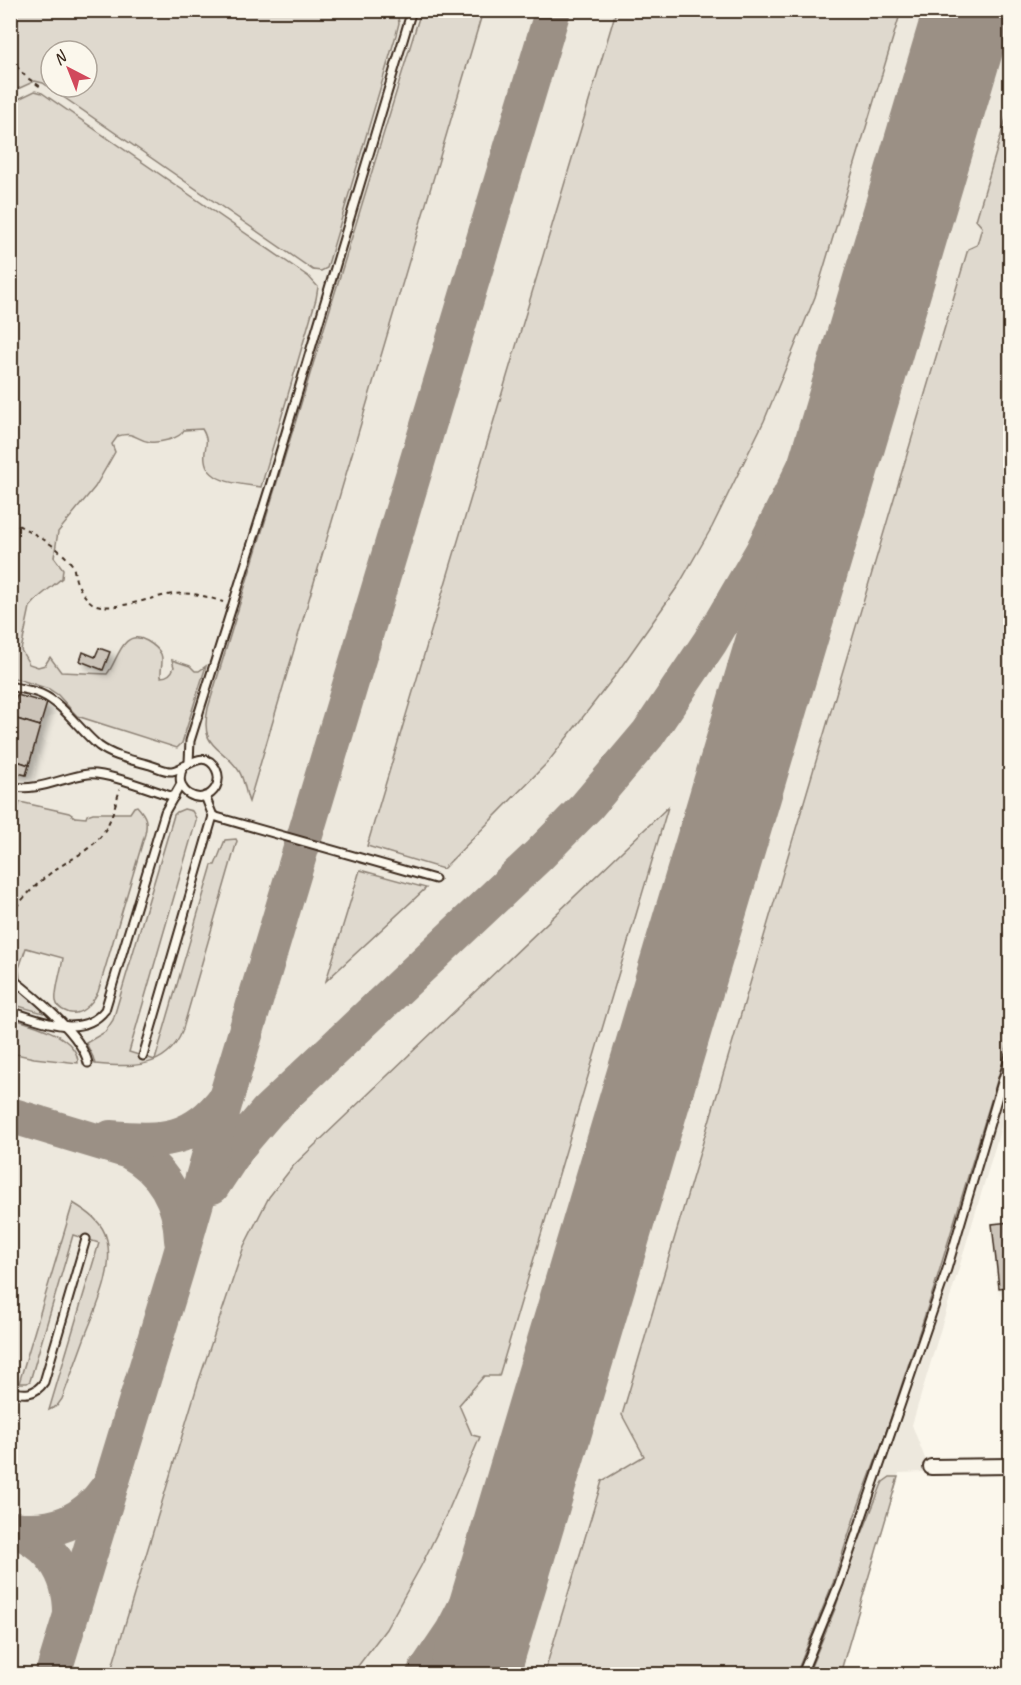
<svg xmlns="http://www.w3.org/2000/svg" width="1021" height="1685" viewBox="0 0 1021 1685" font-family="Caveat,sans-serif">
<defs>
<filter id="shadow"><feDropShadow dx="5.5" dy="5.5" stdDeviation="3" flood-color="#0004"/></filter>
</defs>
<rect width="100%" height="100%" fill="#fbf7ec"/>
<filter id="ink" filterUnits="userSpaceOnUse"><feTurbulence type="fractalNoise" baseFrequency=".0167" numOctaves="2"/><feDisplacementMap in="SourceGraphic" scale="12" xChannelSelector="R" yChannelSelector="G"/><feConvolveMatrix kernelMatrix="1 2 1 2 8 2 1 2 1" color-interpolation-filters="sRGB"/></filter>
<g filter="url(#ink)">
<!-- built -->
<path fill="#ede8dd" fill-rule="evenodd" d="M11 11H1010V1097L912 1425 926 1461 924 1472 899 1473 840 1674H11ZM51 51H87V87H51Z"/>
<!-- green -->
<g fill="#dfd9ce" stroke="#8d8276" stroke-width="1.5" fill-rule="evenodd">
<path d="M397 11 399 23 396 35 327 268 321 271 313 270 43 83 35 81 11 92V11ZM51 51H87V87H51Z"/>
<path d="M421 11H483L249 802C245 792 245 781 239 771 222 745 199 750 208 708Z"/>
<path d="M616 11H901L815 297 764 421 712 527 678 586 614 677 548 762 443 869 367 846Z"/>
<path d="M35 91 42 93 309 277 318 287 316 299 261 487C243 484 208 484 205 460 203 446 211 444 202 429L184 430C180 439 159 443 150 442 135 440 136 431 118 436L112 444 115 452 95 487 58 532 54 557 63 569 62 578 38 598 30 607 21 650 29 664 38 667 45 665 50 657 61 672 107 674C118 661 122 627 147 641 152 644 158 648 161 654 164 661 160 669 161 677 168 677 172 673 174 667L172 660 190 666 195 671H199L206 666 182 743 177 748 77 716 58 695 49 689 11 677 10 103Z"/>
<path d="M1010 105V1038L935 1285 884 1438 855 1515 833 1583 796 1674H544L602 1481 644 1456 622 1415 968 249 977 245 982 227 976 220Z"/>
<path d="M20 802 69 813 75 817 86 818 87 815 93 813H130L134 807 137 806C146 816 148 821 145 834L98 992C92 1004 79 1019 65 1011 60 1009 57 1006 56 1001 54 993 62 967 63 958L26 948 19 968 20 979 11 971V814L16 815Z"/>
<path d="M668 807 499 1376H484L459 1405 472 1435 480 1437 449 1509 421 1566 386 1629 352 1674H110L198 1383 244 1246 269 1197 294 1165Z"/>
<path d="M184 809 192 811 196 818V821L129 1052 155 1060 212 865H215L225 840 236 839 237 841 182 1032C166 1070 130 1067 95 1064L93 1057 86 1043 105 1032 113 1020 174 815 177 812Z"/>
<path d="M360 870 426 888 326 981Z"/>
<path d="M10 982 40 1005 43 1013 11 1004Z"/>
<path d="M11 1018C32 1024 78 1036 78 1063L34 1058 11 1053Z"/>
<path d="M73 1203C88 1212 103 1222 107 1240 114 1271 97 1306 86 1334 78 1356 70 1378 62 1399L57 1406 49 1410 99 1243 73 1235 30 1381 27 1383H19Z"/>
<path d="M890 1477H898L840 1674H808L835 1609 851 1561 881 1486 883 1482Z"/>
</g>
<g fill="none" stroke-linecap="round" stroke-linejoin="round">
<!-- taxiway -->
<g stroke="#9b9085" stroke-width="36">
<path d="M10 1115 129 1151C163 1169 181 1201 182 1240"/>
<path d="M110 1138C163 1142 193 1142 226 1098"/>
<path d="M212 1186 239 1145 268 1111 539 855 587 806 648 734 710 642 763 551 816 444 858 346 936 124"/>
<path d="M10 1528C49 1541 71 1572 71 1613"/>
<path d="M14 1529C54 1534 84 1522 107 1489"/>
<path d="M53 1674 177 1268 226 1098 553 10"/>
<path d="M424 1674 453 1631 510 1521 553 1409"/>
</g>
<!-- runway -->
<path stroke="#9b9085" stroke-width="90" d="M474 1674 969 10"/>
</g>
<!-- building -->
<g fill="#ccc4b9" stroke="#3b2a1e" stroke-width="1.5" filter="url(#shadow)">
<path d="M99 648 110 652 103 670 80 661 83 652 95 657Z"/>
<path d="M17 695 47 703 40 726 10 717Z"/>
<path d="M10 717 40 726 29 765 17 761 14 772 10 771Z"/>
<path d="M17 761 29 765 26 775 14 772Z"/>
<path d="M1010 1222V1246L1006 1247 1010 1279V1298H1009L1008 1287 999 1288 992 1224Z"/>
</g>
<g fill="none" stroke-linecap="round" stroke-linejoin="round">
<defs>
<g id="service">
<path d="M10 686C21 689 32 690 41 694 64 704 80 731 99 746 114 757 133 760 150 765 157 767 166 772 172 771 186 769 204 747 216 769 219 775 219 781 216 787 203 810 169 791 184 766"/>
<path d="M189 762 190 741 270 486 412 10"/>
<path d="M10 786C36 793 63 777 88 774 107 772 154 791 174 797"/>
<path d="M213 816 435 879"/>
<path d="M10 977C33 995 82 1034 88 1063"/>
<path d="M10 1011C40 1020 81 1040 105 1010L165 812 181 784"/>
<path d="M143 1056 213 816 205 796"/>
<path d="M10 1391C25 1395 35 1395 44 1382L86 1239"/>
<path d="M802 1674 839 1584 947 1269 1010 1055"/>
</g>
<path id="minor" d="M931 1467 1010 1466"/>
</defs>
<!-- service casing -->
<use href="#service" stroke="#3b2a1e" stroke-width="11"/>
<!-- minor casing -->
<use href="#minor" stroke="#3b2a1e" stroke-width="18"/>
<!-- path -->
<g stroke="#3b2a1e" stroke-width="2" stroke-dasharray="4.5 4.5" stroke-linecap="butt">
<path d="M10 59 26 77 41 87"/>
<path d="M10 521C31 532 56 544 71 563 75 568 74 574 76 580 79 588 85 598 92 603 110 614 153 596 174 594 193 592 205 596 223 602"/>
<path d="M10 914C24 897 38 882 56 869 71 859 89 851 101 836 111 823 115 805 120 789"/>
</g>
<!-- service -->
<use href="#service" stroke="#fbf7ec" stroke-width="7"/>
<!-- minor -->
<use href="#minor" stroke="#fbf7ec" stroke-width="14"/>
</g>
</g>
<!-- margin -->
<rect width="1021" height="1685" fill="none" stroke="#fbf7ec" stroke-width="36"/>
<rect x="18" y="18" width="985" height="1649" fill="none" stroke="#3b2a1e" stroke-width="2" filter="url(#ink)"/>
<!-- north arrow -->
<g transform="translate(69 69) rotate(318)"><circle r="28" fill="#fbf7ec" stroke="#aea59a" stroke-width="1.5"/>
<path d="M0-4.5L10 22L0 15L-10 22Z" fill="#d1495b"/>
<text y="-9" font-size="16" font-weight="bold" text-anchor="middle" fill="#3b2a1e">N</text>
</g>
</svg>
